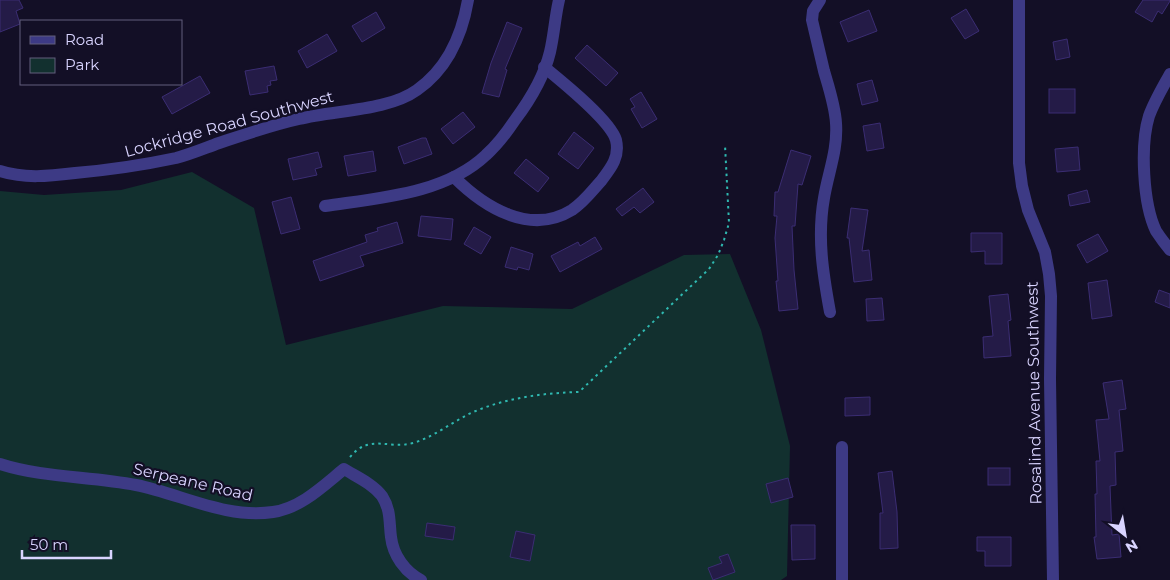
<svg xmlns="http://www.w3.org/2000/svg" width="1170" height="580" viewBox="0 0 1170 580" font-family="Montserrat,sans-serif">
<rect width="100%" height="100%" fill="#130f26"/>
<!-- green -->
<path fill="#12302f" d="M192 172 254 208 286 345 443 306 572 309 684 255 730 254 761 330 790 446 787 576 781 580H0V191L44 195 121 190Z"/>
<!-- building -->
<g fill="#241b47" stroke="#3b2d73">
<path d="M0 0H19L23 8 16 11 20 24 0 32Z"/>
<path d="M1143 0H1170V1L1162 14 1158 11 1152 22 1135 12Z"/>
<path d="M966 9 979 31 965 39 951 18Z"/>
<path d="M869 10 877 31 848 42 840 22Z"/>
<path d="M376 12 385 28 362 42 352 26Z"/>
<path d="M507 22 522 28 505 69 507 70 499 97 482 93 491 63Z"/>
<path d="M327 34 337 51 307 68 298 51Z"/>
<path d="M1067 39 1070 57 1056 60 1053 42Z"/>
<path d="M587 45 618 73 606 86 575 58Z"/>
<path d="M274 66 277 80 270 81 271 85 267 86 268 92 250 95 245 71Z"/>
<path d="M200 76 210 93 172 114 162 97Z"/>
<path d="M872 80 878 101 862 105 857 84Z"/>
<rect x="1049" y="89" width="26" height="24"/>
<path d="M641 92 657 119 642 128 631 109 635 107 630 99Z"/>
<path d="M463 112 475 127 453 144 441 129Z"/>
<path d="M880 123 884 148 867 151 863 126Z"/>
<path d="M574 132 594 148 578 169 558 154Z"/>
<path d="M422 138H426L432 154 404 164 398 147Z"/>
<path d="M1078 147 1080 170 1057 172 1055 149Z"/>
<path d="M791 150 811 156 802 185 798 184 795 226H792L794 270 798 309 779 311 776 281H778L775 238 777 216H774L775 192H778Z"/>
<path d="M373 151 376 171 348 176 344 156Z"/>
<path d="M318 152 322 167 315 169 317 175 293 180 288 159Z"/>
<path d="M526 159 549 178 538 192 514 173Z"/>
<path d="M643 188 654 202 640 213 634 207 622 216 616 209Z"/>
<path d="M1087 190 1090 202 1070 206 1068 195Z"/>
<path d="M291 197 300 229 281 234 272 202Z"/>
<path d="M851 208 868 210 862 251 869 250 872 280 854 282 849 238H847Z"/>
<path d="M421 216 453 219 451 240 418 236Z"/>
<path d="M397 222 403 243 360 256 364 266 320 281 313 261 367 242 365 235 378 231 377 228Z"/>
<path d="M474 227 491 237 481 254 464 244Z"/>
<path d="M971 233H1002V264H985V251L971 252Z"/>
<path d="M1098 234 1108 251 1087 263 1077 245Z"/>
<path d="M595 237 602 249 560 272 551 256 578 242 580 246Z"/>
<path d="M511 247 533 254 529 270 518 267 517 270 505 267Z"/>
<path d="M1107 280 1112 316 1092 319 1088 283Z"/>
<path d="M1159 290 1170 294V308L1155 302Z"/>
<path d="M1008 294 1011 320 1008 321 1011 356 984 358 983 337 993 336 989 296Z"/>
<path d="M882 298 884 320 867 321 866 299Z"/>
<path d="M1122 380 1126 409 1119 410 1123 451 1115 452 1116 485 1110 486 1112 535 1119 534 1121 557 1097 559 1094 537H1096L1095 494H1097L1096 461H1100L1096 420 1109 419 1103 383Z"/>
<path d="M870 397V415L845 416V398Z"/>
<rect x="988" y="468" width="22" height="17"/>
<path d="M892 471 897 512 898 548 880 549V513H883L878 473Z"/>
<path d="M788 478 793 497 771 503 766 484Z"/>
<path d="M427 523 455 527 453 540 425 536Z"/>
<path d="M791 525H815V559L792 560Z"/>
<path d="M516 531 535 535 530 561 510 557Z"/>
<path d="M977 537H1011V566H985V551H977Z"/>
<path d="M728 554 735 572 713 580 708 568 722 563 719 557Z"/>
</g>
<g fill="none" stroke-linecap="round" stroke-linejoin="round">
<!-- path -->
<path stroke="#2fb8b0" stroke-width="2" stroke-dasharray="2.5 4" stroke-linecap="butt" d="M350 457C370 433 389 450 413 443 434 437 452 422 471 413 505 398 542 393 579 392L709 269 718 255 724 240 729 223 725 145"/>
<!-- minor -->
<g stroke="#3d3a85" stroke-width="12">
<path d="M820 0 813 11 812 20C816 37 820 54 824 71 829 88 835 106 836 123 838 150 828 173 824 198 817 237 823 274 830 312"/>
<path d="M1019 0V163L1022 186 1028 210 1045 252 1049 274 1051 296 1050 379 1053 580"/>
<path d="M1170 74C1163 87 1154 102 1149 116 1140 145 1143 204 1156 231 1160 237 1165 244 1170 250"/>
<path d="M0 171C24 179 50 176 75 173 109 170 143 165 176 158 191 154 205 148 219 143 246 134 272 125 299 119 335 110 388 111 417 90 447 69 462 35 468 0"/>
<path d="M454 177C484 207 530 236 572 210 584 202 592 191 601 181 611 168 620 157 616 140 610 120 561 81 544 67"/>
<path d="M325 206C379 198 445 194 486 155 497 145 507 132 515 120 530 100 544 77 550 52 554 35 555 17 559 0"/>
<path d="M842 447V580"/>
<path d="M0 464C43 478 91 476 136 485 181 494 226 519 273 512 301 508 323 486 344 469 357 477 373 484 382 496 391 510 389 522 391 537 393 555 405 572 421 580"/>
</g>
</g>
<g text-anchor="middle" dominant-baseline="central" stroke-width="4.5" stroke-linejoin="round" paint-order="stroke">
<!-- street labels -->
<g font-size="16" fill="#d9d4ff" stroke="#130f26">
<text transform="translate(229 124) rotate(-15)">Lockridge Road Southwest</text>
<text transform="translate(1034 393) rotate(-91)">Rosalind Avenue Southwest</text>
<text transform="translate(193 482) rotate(13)">Serpeane Road</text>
</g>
</g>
<!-- legend -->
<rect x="20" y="20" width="162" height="65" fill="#130f26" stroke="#625e7d"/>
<rect x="30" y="36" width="25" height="8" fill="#3d3a85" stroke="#625e7d"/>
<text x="65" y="45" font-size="15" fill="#d9d4ff">Road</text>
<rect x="30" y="58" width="25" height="15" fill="#12302f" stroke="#625e7d"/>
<text x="65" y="70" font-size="15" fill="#d9d4ff">Park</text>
<!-- north arrow -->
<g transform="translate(1125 535) rotate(149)" stroke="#130f26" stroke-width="4" paint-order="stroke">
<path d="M0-4L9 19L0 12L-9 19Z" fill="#d9d4ff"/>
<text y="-8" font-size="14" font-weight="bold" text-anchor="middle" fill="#d9d4ff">N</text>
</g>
<!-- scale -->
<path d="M22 550v8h89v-8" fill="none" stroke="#d9d4ff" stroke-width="2.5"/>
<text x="30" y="550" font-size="15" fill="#d9d4ff" stroke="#130f26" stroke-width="4" paint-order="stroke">50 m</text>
</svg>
